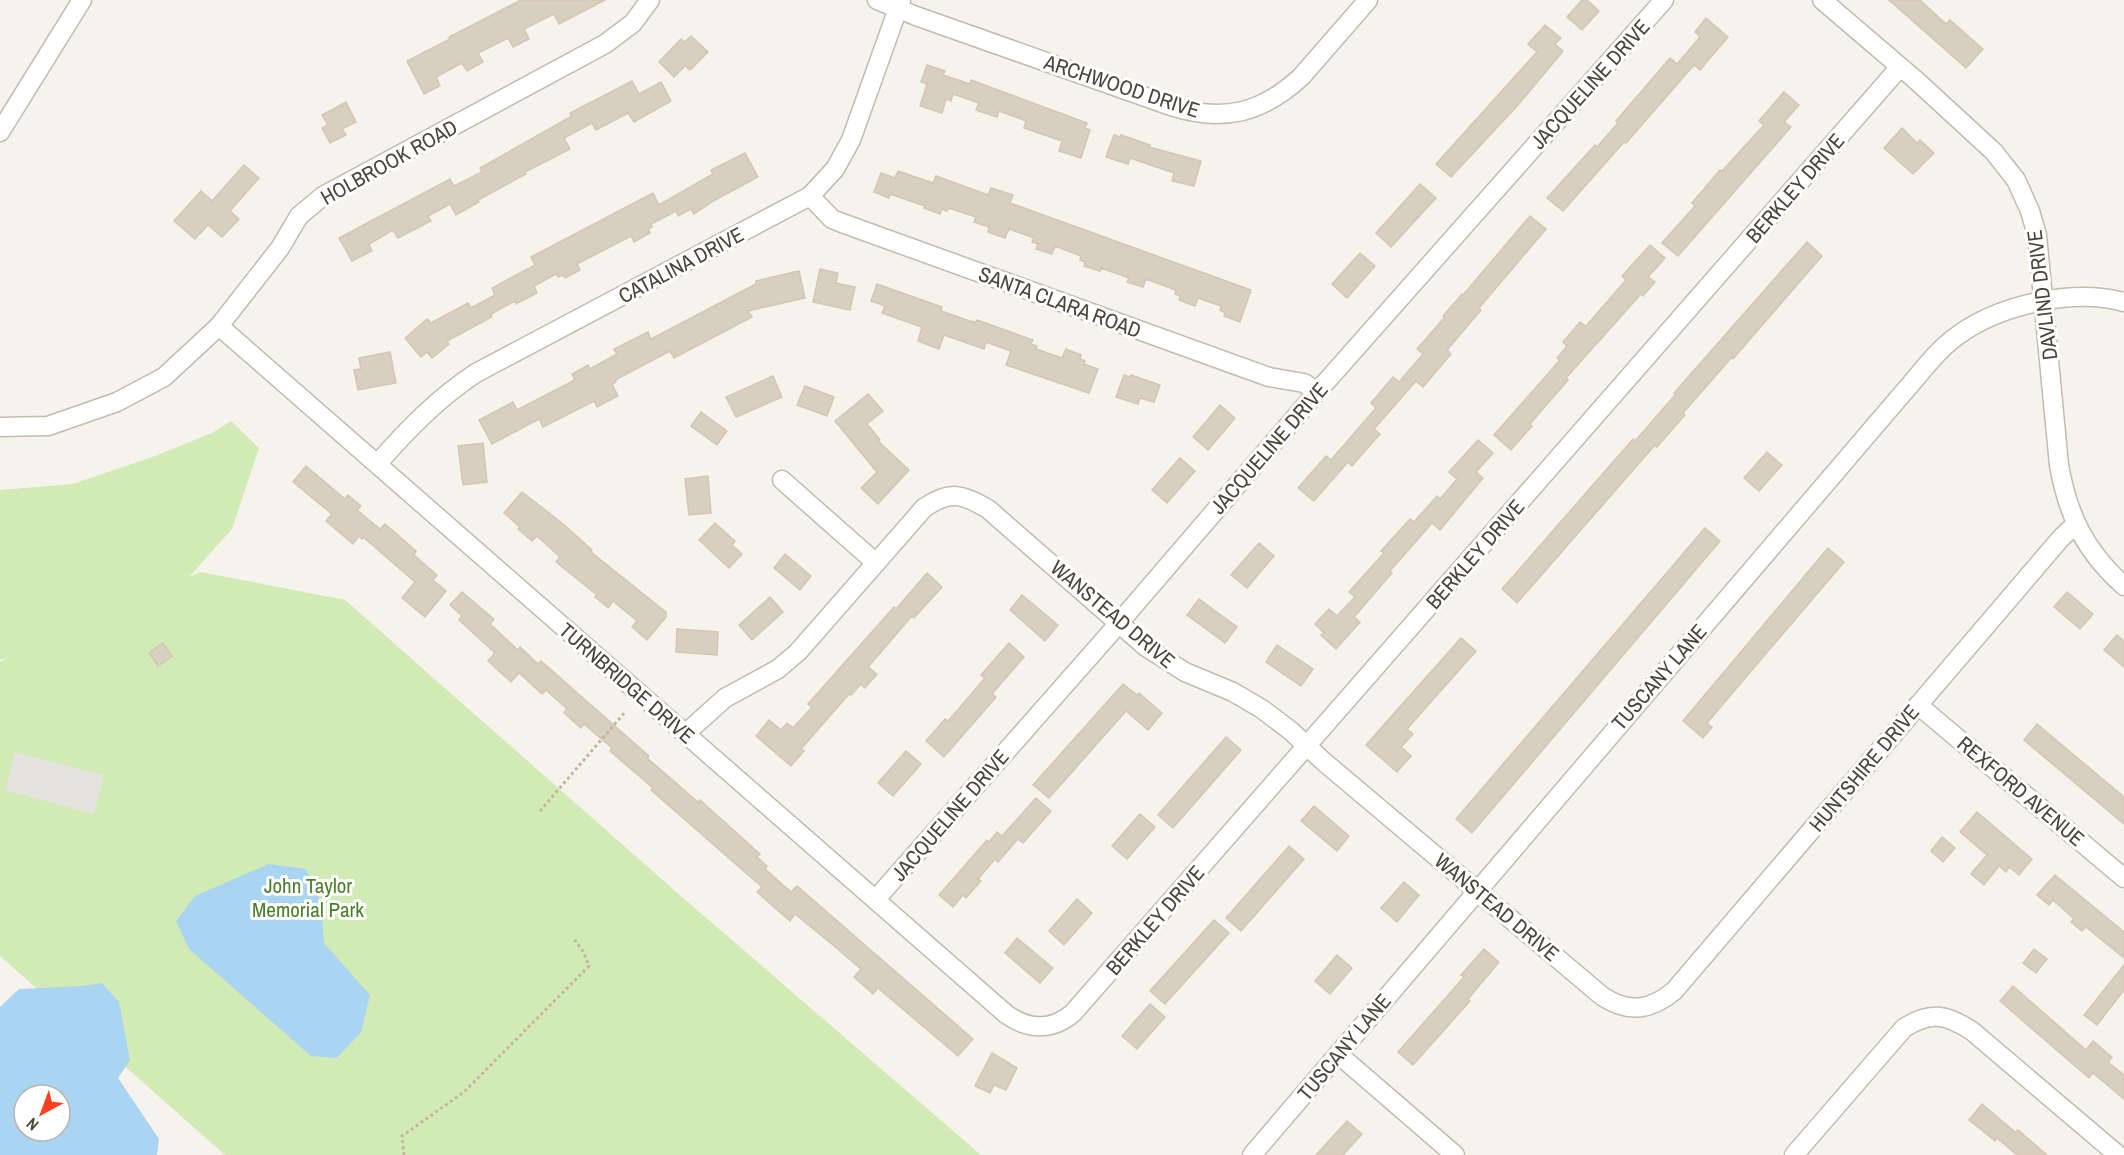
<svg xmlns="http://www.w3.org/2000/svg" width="2124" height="1155" viewBox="0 0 2124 1155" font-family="'Archivo Narrow',sans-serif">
<rect width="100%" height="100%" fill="#f6f3ec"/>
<!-- green -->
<path fill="#d2eab5" d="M231 421 259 448 232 529 189 577 201 572 345 600 682 897 981 1155H225L0 956V662L10 657 0 660V490L73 484 155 456 212 433Z"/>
<!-- parking -->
<path fill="#e5e3e0" d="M15 752 104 776 94 814 5 790Z"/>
<!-- water -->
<g fill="#a9d4f2" fill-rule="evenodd">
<path d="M269 864 306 869 321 903 324 943 370 995 361 1032 337 1058 311 1056 189 949 176 921 195 896Z"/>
<path d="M102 983 119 1002 130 1060 118 1078 159 1139 157 1155H0V1007L19 989 81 986ZM24 1095H60V1131H24Z"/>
</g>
<!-- building -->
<g fill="#d8cfc1" stroke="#d3c7b4" stroke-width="1.5">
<path d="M521 0H605L559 24 554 14 524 29 529 39 513 47 508 38 478 53 483 62 467 71 462 63 436 77 440 86 424 94 407 61 450 39 449 37Z"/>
<path d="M1582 0H1587L1599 11 1582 30 1567 17Z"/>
<path d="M1889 0H1920L1946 24 1950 20 1983 49 1966 68Z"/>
<path d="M1706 18 1728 37 1700 70 1694 65 1626 143 1624 142 1563 211 1547 198 1595 145 1597 147 1618 123 1616 121 1670 58 1677 64 1700 37 1695 32Z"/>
<path d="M1545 25 1561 38 1555 44 1563 51 1518 105 1451 177 1436 164 1537 52 1528 44Z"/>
<path d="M691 36 708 52 690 70 685 66 674 77 659 62 681 39 685 42Z"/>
<path d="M927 65 945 71 943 75 970 84 971 80 1087 123 1085 128 1090 130 1081 158 1059 151 1062 141 1024 128 1026 121 999 111 997 117 976 110 979 103 953 94 951 101 946 99 942 113 920 106 927 84 921 82Z"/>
<path d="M632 81 639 94 661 82 671 101 634 122 628 113 596 130 592 123 564 138 570 149 525 172 526 174 478 200 479 202 456 215 450 204 428 216 431 221 398 238 393 230 369 244 372 251 352 261 339 238 450 179 454 186 482 172 480 168 572 116 570 113Z"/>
<path d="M1784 92 1799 105 1784 122 1791 127 1678 256 1662 243 1695 206 1692 203 1720 170 1722 171 1764 125 1759 121Z"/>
<path d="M346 102 356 122 342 129 346 135 330 143 322 128 328 125 322 115Z"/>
<path d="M1902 128 1917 143 1920 140 1934 153 1913 174 1884 148Z"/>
<path d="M1114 135 1120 137 1121 135 1150 145 1149 147 1201 161 1194 186 1172 181 1174 173 1130 158 1128 164 1106 157Z"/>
<path d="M745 153 758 177 715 200 694 214 691 209 678 216 676 211 651 224 652 227 648 229 650 233 634 242 631 236 577 264 580 270 565 278 563 275 558 277 556 274 534 286 537 293 516 304 515 301 491 314 492 317 447 341 449 344 432 358 427 352 421 357 405 338 427 319 431 323 468 303 471 308 495 295 492 288 535 265 531 257 653 193 659 205 713 174 711 170Z"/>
<path d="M244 165 259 178 230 211 239 219 222 237 208 225 195 239 174 221 201 191 212 201Z"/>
<path d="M898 171 933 183 936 176 988 195 991 188 1013 195 1010 203 1251 290 1240 322 1224 316 1225 313 1220 310 1221 306 1198 298 1195 306 1179 300 1180 296 1175 294 1176 290 1146 279 1143 287 1127 282 1129 278 1101 268 1100 271 1084 266 1085 262 1080 260 1081 256 1055 246 1052 254 1036 249 1038 244 1032 242 1034 238 1009 229 1005 238 988 232 989 227 974 222 976 217 949 208 947 211 942 209 940 214 924 208 925 206 890 194 889 198 874 192 881 173 895 178Z"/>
<path d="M1420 184 1436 198 1391 247 1376 233Z"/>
<path d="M1530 216 1546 229 1479 308 1481 310 1447 350 1451 354 1423 387 1416 381 1374 429 1380 434 1352 466 1348 462 1314 501 1298 488 1326 456 1331 460 1376 408 1371 403 1393 377 1399 382 1423 354 1417 349 1445 317 1443 316 1462 294 1463 295Z"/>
<path d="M1807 242 1822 256 1733 359 1732 357 1683 413 1685 415 1657 447 1655 445 1517 603 1502 589 1633 439 1635 441 1676 394 1674 393Z"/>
<path d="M1650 245 1665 258 1648 277 1655 282 1643 296 1641 294 1566 378 1568 380 1530 424 1532 426 1511 450 1494 435 1560 360 1557 358 1567 346 1563 342 1580 322 1586 326 1626 280 1622 276Z"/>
<path d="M1360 253 1375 266 1347 298 1332 284Z"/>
<path d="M820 269 838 273 836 283 855 287 850 310 813 302Z"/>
<path d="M799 271 805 298 748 311 752 317 674 358 670 351 615 380 616 382 612 384 618 396 597 407 594 401 543 427 539 419 492 444 479 420 513 402 517 410 575 380 572 374 588 365 590 369 617 354 614 349 648 332 651 339 756 284V281Z"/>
<path d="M877 284 942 307 941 311 970 321 976 322 977 320 1033 340 1031 344 1037 346 1036 349 1062 358 1066 349 1081 355 1080 359 1085 361 1084 364 1098 369 1089 393 1006 365 1011 351 986 342 984 349 944 335 939 349 918 341 922 327 882 313 885 306 871 301Z"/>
<path d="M390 352 396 383 358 390 354 370 361 369 359 358Z"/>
<path d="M1124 375 1130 377 1131 375 1160 385 1154 402 1140 398 1138 404 1116 397Z"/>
<path d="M773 376 782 397 736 417 726 397Z"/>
<path d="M805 386 834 397 827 416 797 405Z"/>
<path d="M868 394 883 411 867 424 880 440 878 441 909 470 878 504 861 488 877 472 835 421Z"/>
<path d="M1220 405 1235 418 1208 450 1193 437Z"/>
<path d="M701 412 727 431 717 445 691 426Z"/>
<path d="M1478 440 1493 453 1476 472 1483 478 1440 530 1432 523 1390 571 1392 573 1354 617 1360 622 1336 649 1321 635 1324 633 1315 624 1329 609 1337 616 1355 597 1349 592 1384 553 1381 551 1410 519 1414 522 1437 496 1440 499 1457 479 1449 472Z"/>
<path d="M483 443 487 482 463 485 458 446Z"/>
<path d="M1767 452 1782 465 1759 491 1744 478Z"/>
<path d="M1180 458 1195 471 1167 503 1152 490Z"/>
<path d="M306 466 345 499 348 495 361 506 357 510 380 529 385 524 416 551 414 555 437 575 433 580 446 591 425 617 402 598 415 582 363 537 362 539 359 536 353 544 326 521 332 514 293 482Z"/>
<path d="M708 476 711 513 689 515 685 479Z"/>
<path d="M522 492 562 523 592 550 591 552 666 612V617L647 640 632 627 637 621 613 601 608 608 595 597 597 595 556 562 560 557 537 536 532 541 518 529 520 527 504 513Z"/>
<path d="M715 523 735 541 732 545 742 554 729 568 699 540Z"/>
<path d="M1705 528 1720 541 1472 833 1456 819Z"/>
<path d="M1259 543 1274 556 1247 588 1231 575Z"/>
<path d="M1828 548 1844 562 1707 723 1712 727 1703 738 1683 721Z"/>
<path d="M785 554 811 576 800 590 774 568Z"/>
<path d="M927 573 942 587 914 618 912 616 868 667 877 674 865 688 861 684 851 695 849 694 801 749 804 751 791 766 756 736 769 720 781 730 787 723 793 728 812 707 808 704 894 607 896 609Z"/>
<path d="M462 592 494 619 490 624 518 650 520 647 538 664 541 661 649 756 647 758 698 802 700 800 760 854 757 857 767 866 765 869 791 892 797 886 973 1039 958 1056 878 988 873 994 854 977 861 969 833 945 795 914 790 921 757 892 762 887 651 790 653 788 610 751 612 748 584 724 581 728 564 713 567 709 546 690 542 694 519 673 511 682 488 661 495 653 459 620 462 616 450 605Z"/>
<path d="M2067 592 2093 614 2080 629 2054 607Z"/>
<path d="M1022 595 1058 625 1045 641 1010 610Z"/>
<path d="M770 597 783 612 752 640 739 625Z"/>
<path d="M1199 599 1237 627 1225 643 1187 615Z"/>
<path d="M677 629 718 632 717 655 676 652Z"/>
<path d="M2117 635 2124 641V667L2104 650Z"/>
<path d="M1461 638 1476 651 1407 729 1413 734 1401 747 1411 756 1397 772 1366 745Z"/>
<path d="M163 643 172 656 158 666 149 653Z"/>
<path d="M1009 643 1024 657 992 694 996 697 944 757 926 741 945 719 948 721 985 678 981 675Z"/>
<path d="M1277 645 1313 669 1301 686 1266 662Z"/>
<path d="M1123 684 1137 695 1139 693 1162 713 1148 730 1126 711 1049 798 1033 785Z"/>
<path d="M2037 724 2124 797V824L2024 740Z"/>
<path d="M1226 737 1241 750 1173 828 1158 815Z"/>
<path d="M906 751 921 764 893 796 878 783Z"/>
<path d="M1036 798 1051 811 1023 843 1018 839 998 862 995 859 978 879 981 881 966 898 963 895 953 907 939 895 987 840 989 842 997 832 1002 836Z"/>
<path d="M1314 806 1349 836 1337 851 1301 821Z"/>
<path d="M1977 812 2032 859 2019 875 2009 867 2006 872 1999 866 1984 885 1971 874 1987 855 1960 832Z"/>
<path d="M1140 814 1155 827 1127 859 1112 846Z"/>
<path d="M1942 837 1955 848 1943 862 1931 851Z"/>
<path d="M1289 846 1304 859 1241 931 1226 918Z"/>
<path d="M2055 875 2124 932V958L2086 927 2082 931 2071 922 2074 919 2053 900 2049 905 2037 895Z"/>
<path d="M1404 882 1419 895 1397 922 1381 908Z"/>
<path d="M1077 899 1092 913 1064 945 1049 931Z"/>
<path d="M1214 920 1229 933 1165 1004 1150 991Z"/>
<path d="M1017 938 1053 968 1040 983 1005 953Z"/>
<path d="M1484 949 1499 962 1468 999 1470 1001 1413 1065 1398 1052 1464 977 1461 975Z"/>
<path d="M2034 949 2047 959 2036 973 2023 963Z"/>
<path d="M1337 955 1352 968 1330 994 1315 981Z"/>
<path d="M2124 965V990L2097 1025 2084 1015Z"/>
<path d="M2013 986 2086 1050 2093 1041 2112 1057 2108 1062 2124 1075V1099L2093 1073 2089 1078 2000 1001Z"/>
<path d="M1150 1004 1165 1017 1137 1049 1122 1036Z"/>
<path d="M992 1053 1017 1068 1006 1090 994 1085 990 1093 975 1086Z"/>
<path d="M1982 1104 2015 1132 2018 1130 2047 1155H2017L1997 1138 1995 1141 1969 1120Z"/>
<path d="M1347 1121 1362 1134 1343 1155H1316Z"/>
</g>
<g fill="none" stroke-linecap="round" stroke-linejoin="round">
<defs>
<g id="minor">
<path d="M877 0 916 16 1171 106C1223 123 1262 113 1301 77L1368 0"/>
<path d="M1822 0 1918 82 1994 152 2016 180 2030 211 2037 235 2059 465C2068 516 2085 551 2124 586"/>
<path d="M0 132 82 0"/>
<path d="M810 196 832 219 842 223 1269 377 1304 383 1317 392"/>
<path d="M219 326 1006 1014C1028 1030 1052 1031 1073 1013L1900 67"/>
<path d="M0 427 48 426 117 402 164 377 219 326 280 248 299 216 323 196 605 44 633 23 650 0"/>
<path d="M378 463C408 429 438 398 476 373L810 196 835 169 851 140 901 0"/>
<path d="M782 480 876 563"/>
<path d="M1918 705 2124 878"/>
<path d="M685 734 725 698 778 669 798 652 924 508C950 490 963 494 988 509L1146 647 1185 672 1233 692 1262 709 1291 731 1323 761 1602 996C1629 1014 1651 1010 1674 991L2061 538 2076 524"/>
<path d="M876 899 1106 638 1317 392 1664 0"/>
<path d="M1338 1054 1455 1155"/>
<path d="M1252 1155 1903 393C1920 374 1936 351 1957 336 1999 305 2073 288 2124 302"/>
<path d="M1794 1155 1904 1028C1930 1011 1946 1014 1972 1031L2118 1155"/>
</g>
</defs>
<!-- minor casing -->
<use href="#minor" stroke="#c2bbae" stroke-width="21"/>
<!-- path -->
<g stroke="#c4b79f" stroke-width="3" stroke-dasharray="3 3" stroke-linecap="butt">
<path d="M540 811 626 711"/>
<path d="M404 1155 402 1136 464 1092 589 966 583 951 574 939"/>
</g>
<!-- minor -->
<use href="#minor" stroke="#fff" stroke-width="18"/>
</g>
<g text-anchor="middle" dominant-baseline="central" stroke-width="6" stroke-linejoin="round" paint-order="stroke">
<!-- street labels -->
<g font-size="21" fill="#4b4439" stroke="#fff">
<text transform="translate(1590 84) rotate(-48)">JACQUELINE DRIVE</text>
<text transform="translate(1122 86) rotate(18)">ARCHWOOD DRIVE</text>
<text transform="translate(389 162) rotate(-29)">HOLBROOK ROAD</text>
<text transform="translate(1795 188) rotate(-49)">BERKLEY DRIVE</text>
<text transform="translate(681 265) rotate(-28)">CATALINA DRIVE</text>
<text transform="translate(2042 295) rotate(-97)">DAVLIND DRIVE</text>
<text transform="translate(1060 302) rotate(20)">SANTA CLARA ROAD</text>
<text transform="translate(1269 448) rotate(-49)">JACQUELINE DRIVE</text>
<text transform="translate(1475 554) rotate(-49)">BERKLEY DRIVE</text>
<text transform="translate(1113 614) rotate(40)">WANSTEAD DRIVE</text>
<text transform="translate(1659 677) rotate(-49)">TUSCANY LANE</text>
<text transform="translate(627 683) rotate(41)">TURNBRIDGE DRIVE</text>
<text transform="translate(1864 768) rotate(-50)">HUNTSHIRE DRIVE</text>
<text transform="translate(2021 791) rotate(40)">REXFORD AVENUE</text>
<text transform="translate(950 815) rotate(-49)">JACQUELINE DRIVE</text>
<text transform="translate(1497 907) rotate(40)">WANSTEAD DRIVE</text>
<text transform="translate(1155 920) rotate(-49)">BERKLEY DRIVE</text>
<text transform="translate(1344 1047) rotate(-50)">TUSCANY LANE</text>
</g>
<!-- park labels -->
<g font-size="21" fill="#4a7f2a" stroke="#fff">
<text x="308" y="885">John Taylor<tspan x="308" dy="24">Memorial Park</tspan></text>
</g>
</g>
<!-- north arrow -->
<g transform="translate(42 1113) rotate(221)"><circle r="28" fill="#ffffff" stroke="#b7b4b0" stroke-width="1.5"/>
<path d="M0-4.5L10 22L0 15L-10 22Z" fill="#fc3f1d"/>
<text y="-9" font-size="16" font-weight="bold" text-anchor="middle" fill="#4b4439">N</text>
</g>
</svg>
